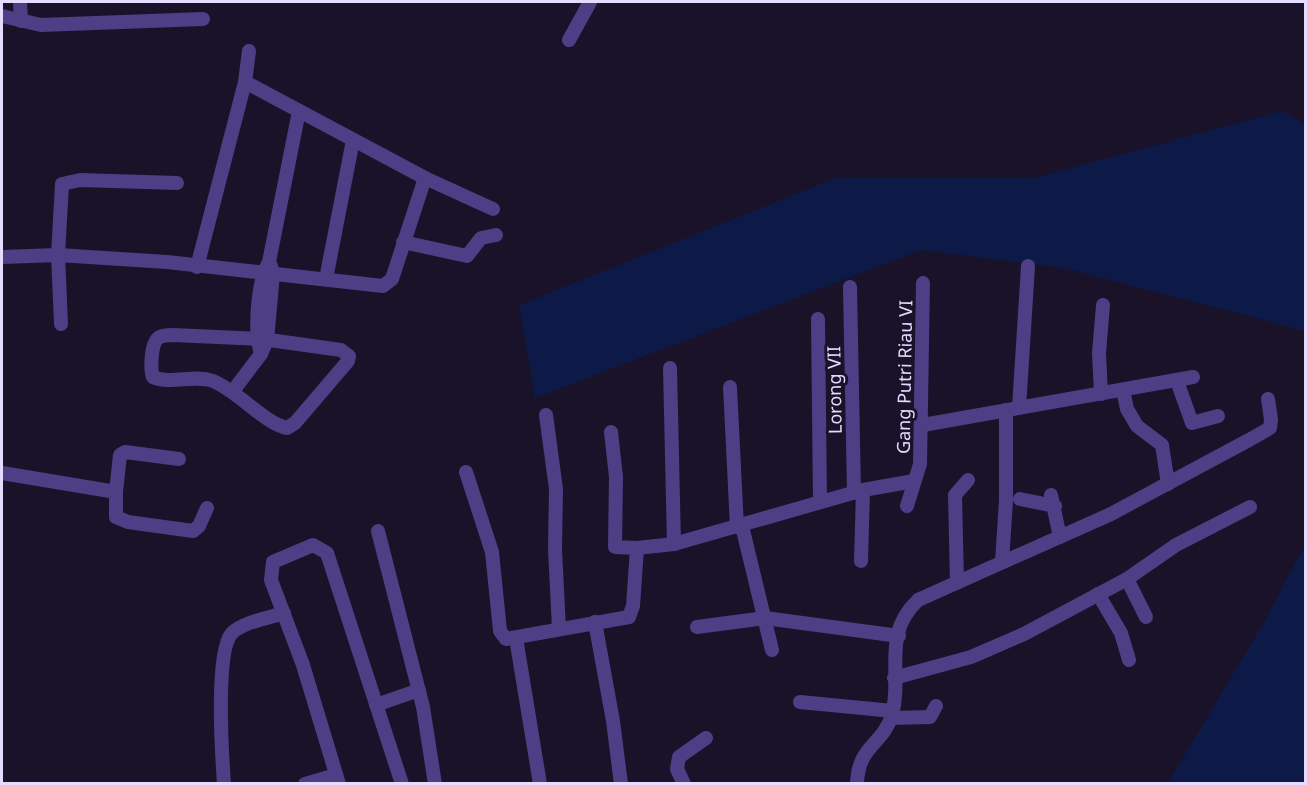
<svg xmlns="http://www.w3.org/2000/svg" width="1307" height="785" viewBox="0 0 1307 785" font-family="'Noto Sans',sans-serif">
<rect width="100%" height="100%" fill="#191229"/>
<!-- water -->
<g fill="#0d1a47">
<path d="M1282 111 1305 124V331L1064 268 921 250 535 398 519 305 838 177 1034 178Z"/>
<path d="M1305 545V783H1168L1263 624Z"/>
</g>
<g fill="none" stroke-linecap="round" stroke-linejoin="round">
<!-- minor -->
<g stroke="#4c3f86" stroke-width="14">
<path d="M20 2 21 21"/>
<path d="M2 16 41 25 203 19"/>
<path d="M569 40 590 2"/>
<path d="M245 82 249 51"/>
<path d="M403 242 467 256 481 238 496 235"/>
<path d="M2 257 58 255 167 262 383 286 392 279 425 178"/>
<path d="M197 267 245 82 425 178 493 209"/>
<path d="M326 279 353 140"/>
<path d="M850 287 854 493"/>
<path d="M818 319 820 502"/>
<path d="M61 324 58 255 62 184 80 180 177 183"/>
<path d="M173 335 262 339 341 350 349 356 348 361 295 423 287 428C264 423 238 391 213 381 193 374 171 385 153 377 150 369 151 344 158 338 162 335 168 335 173 335Z"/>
<path d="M261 354C254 331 257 283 269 262L299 111"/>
<path d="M670 368 674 544"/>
<path d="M1177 381 1192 423 1218 416"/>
<path d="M730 387 737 527"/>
<path d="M1123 390 1127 409 1137 426 1162 445 1168 484"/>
<path d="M233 391 261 354 267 340 273 274 271 266"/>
<path d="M1101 394 1099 353 1103 305"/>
<path d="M1019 408 1028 266"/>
<path d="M546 415 556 489 555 549 559 629"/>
<path d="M923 425 1193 377"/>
<path d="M611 432 616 477 615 547 637 548"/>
<path d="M466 472 492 552 500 631 506 639 629 617 633 606 637 548 674 544 863 490 914 481"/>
<path d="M2 473 116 492V517L128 522 193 531 199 526 207 508"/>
<path d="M116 492 120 455 125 452 179 459"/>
<path d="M1051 495 1060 537"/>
<path d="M1020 499 1055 506"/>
<path d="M907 506 920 464 923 283"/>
<path d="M742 526 772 650"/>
<path d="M378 531 423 707 435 784"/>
<path d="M861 561 863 490"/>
<path d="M1002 562 1006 500V410"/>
<path d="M1127 579 1146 617"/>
<path d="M957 583 955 495 968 480"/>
<path d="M1098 594 1121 633 1129 660"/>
<path d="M595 622 613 721 621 784"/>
<path d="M697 627 765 618 899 636"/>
<path d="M516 638 540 784"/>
<path d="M894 678 971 657 1024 634 1127 579 1176 545 1250 507"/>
<path d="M800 702 893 711"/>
<path d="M376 705 419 690"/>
<path d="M891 718 930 717 936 706"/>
<path d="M224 784C222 756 215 651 232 633 243 622 269 618 284 613"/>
<path d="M305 784 336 775"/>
<path d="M339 784 303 665 271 580 273 562 313 545 327 553 402 784"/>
<path d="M684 784 677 769 679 757 706 738"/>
<path d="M857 784C858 745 883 745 892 715 903 674 881 635 918 600L1111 514 1249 440 1270 428 1271 419 1268 399"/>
</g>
</g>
<g text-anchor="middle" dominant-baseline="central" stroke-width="6" stroke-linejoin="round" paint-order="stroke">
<!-- street labels -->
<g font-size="18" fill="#e4dbfe" stroke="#191229">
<text transform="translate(904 377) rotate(-89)">Gang Putri Riau VI</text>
<text transform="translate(834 390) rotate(-91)">Lorong VII</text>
</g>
</g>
<!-- border -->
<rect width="1307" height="785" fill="none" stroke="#e4dbfe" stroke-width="6"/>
</svg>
